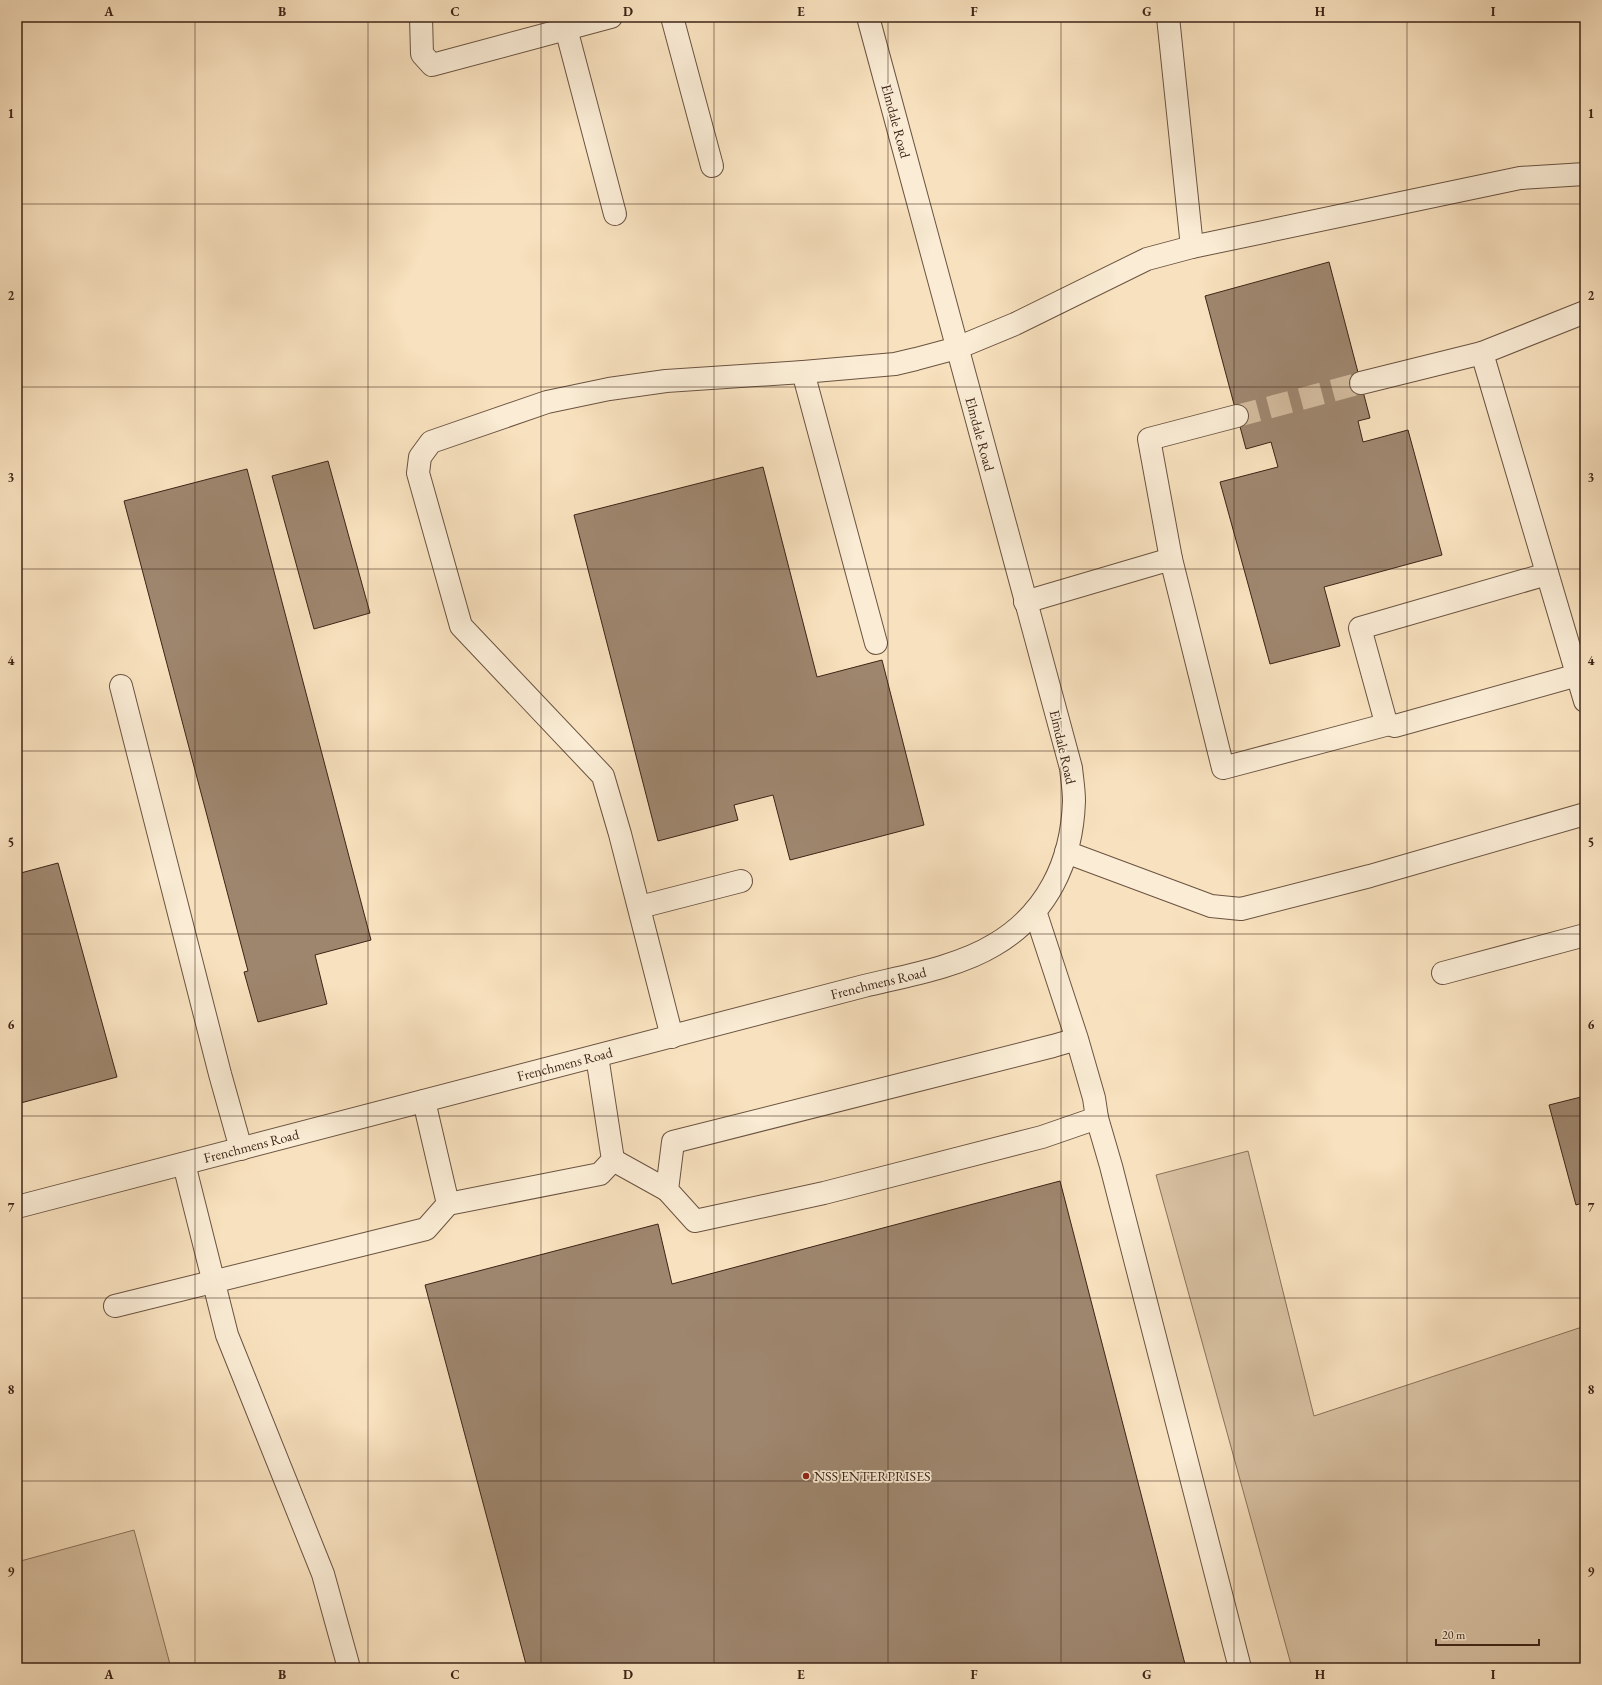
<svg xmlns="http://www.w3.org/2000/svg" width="1602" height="1685" viewBox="0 0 1602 1685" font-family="'EB Garamond',serif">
<rect width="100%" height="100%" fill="#f8e1be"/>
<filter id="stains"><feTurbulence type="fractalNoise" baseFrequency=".005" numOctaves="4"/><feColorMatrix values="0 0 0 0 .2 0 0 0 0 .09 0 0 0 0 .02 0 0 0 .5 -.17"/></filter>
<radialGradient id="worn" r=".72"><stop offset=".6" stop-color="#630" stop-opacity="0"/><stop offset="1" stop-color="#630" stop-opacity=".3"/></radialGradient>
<!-- green -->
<g fill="#d8c1a2" stroke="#8a725c">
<path d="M1248 1151 1314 1416 1585 1326V1668H1292L1156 1175Z"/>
<path d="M134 1530 171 1668H17V1562Z"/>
</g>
<!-- building -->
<g fill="#9e866e" stroke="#3c2417">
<path d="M1329 262 1370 418 1358 421 1363 442 1408 430 1442 555 1324 587 1340 646 1270 664 1220 482 1278 467 1271 442 1246 449 1205 296Z"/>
<path d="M328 461 370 613 314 629 272 476Z"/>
<path d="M763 467 817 677 882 660 924 825 790 860 773 795 734 805 738 820 658 841 574 515Z"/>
<path d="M247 469 371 940 315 955 327 1004 258 1022 244 972 248 971 124 501Z"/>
<path d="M58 863 117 1077 17 1104V874Z"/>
<path d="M1585 1096V1202L1576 1205 1549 1105Z"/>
<path d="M1060 1181 1186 1668H527L425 1285 658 1224 672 1284Z"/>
</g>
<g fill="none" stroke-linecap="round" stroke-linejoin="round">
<!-- minor-tunnel -->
<path stroke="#d2bb9d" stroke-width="22" stroke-dasharray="22 11" stroke-linecap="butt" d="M1237 416 1361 383"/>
<defs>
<g id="minor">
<path d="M421 17 422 54 432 65 611 17"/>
<path d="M563 17 615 214"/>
<path d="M672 17 712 166"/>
<path d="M1192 247 1520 178 1585 174"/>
<path d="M1585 312 1482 353 1585 701"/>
<path d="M803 372 876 643"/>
<path d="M1361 383 1482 353"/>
<path d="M1171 559 1149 439 1237 416"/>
<path d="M1547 574 1360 628 1385 719 1389 724 1395 726 1585 673"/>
<path d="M1025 602 1171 559 1223 768 1389 724"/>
<path d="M121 686 220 1074 241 1149"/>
<path d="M1066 852 1211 906 1241 909 1370 876 1585 814"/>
<path d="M640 907 741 881"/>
<path d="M1035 911 1077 1039 1094 1098 1097 1118 1042 1137 824 1193 695 1221 667 1190 673 1142 1053 1046 1077 1039"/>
<path d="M1443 973 1585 935"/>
<path d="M672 1037 620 834 603 776 461 626 418 473 420 457 431 442 547 402 609 389 666 381 803 372 895 364 916 359 957 348 1015 324 1147 259 1192 247 1168 17"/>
<path d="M1097 1118 1111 1166 1240 1668"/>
<path d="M613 1160 667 1190"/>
<path d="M184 1164 227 1335 323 1574 349 1668"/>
<path d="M448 1204 600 1174 613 1160 597 1056"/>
<path id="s1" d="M17 1207 864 986C905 976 958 967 994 945 1047 914 1072 862 1074 801 1074 790 1072 778 1071 768L868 17"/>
<path d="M115 1306 426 1229 448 1204 424 1101"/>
</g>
</defs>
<!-- minor casing -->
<use href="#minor" stroke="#6b5341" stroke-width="24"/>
<!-- minor -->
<use href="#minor" stroke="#faecd5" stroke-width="22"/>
</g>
<!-- grid -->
<path fill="none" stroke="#3c2417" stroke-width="1" stroke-opacity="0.55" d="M195 17V1668M368 17V1668M541 17V1668M714 17V1668M888 17V1668M1061 17V1668M1234 17V1668M1407 17V1668M17 204H1585M17 387H1585M17 569H1585M17 751H1585M17 934H1585M17 1116H1585M17 1298H1585M17 1481H1585"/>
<!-- markers -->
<circle fill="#8f2418" stroke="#faecd5" stroke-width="1.5" cx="806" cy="1476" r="4"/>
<g text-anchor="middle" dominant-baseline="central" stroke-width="3.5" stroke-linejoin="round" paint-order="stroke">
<!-- street labels -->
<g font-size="14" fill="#3c2417" stroke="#faecd5">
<text transform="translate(896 121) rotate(75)">Elmdale Road</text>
<text transform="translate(980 434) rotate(75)">Elmdale Road</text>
<text transform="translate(1063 747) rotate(77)">Elmdale Road</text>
<text stroke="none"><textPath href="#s1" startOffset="890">Frenchmens Road</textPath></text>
<text stroke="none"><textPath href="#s1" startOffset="566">Frenchmens Road</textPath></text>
<text stroke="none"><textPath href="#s1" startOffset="242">Frenchmens Road</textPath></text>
</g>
<!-- poi labels -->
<g font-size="14" fill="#3c2417" stroke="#faecd5" text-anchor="start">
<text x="814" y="1476">NSS ENTERPRISES</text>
</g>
</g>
<!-- margin -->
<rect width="1602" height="1685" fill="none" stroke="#f8e1be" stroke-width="44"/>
<!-- scale -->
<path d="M1436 1639v6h103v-6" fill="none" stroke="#3c2417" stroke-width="2"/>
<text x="1442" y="1639" font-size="12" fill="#3c2417" stroke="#faecd5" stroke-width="3" paint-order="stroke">20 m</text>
<rect x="22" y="22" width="1558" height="1641" fill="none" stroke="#3c2417" stroke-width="1.5"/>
<g font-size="13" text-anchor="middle" font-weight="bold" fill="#3c2417">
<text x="109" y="16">A</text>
<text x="282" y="16">B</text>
<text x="455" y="16">C</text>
<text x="628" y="16">D</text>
<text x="801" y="16">E</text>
<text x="974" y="16">F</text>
<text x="1147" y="16">G</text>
<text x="1320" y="16">H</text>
<text x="1493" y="16">I</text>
<text x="11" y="118">1</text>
<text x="1591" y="118">1</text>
<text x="11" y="300">2</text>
<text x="1591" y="300">2</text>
<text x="11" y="482">3</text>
<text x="1591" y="482">3</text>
<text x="11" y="665">4</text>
<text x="1591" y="665">4</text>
<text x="11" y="847">5</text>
<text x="1591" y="847">5</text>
<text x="11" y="1029">6</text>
<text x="1591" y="1029">6</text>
<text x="11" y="1212">7</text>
<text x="1591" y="1212">7</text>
<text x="11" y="1394">8</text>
<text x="1591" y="1394">8</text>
<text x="11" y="1576">9</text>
<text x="1591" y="1576">9</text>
<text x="109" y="1679">A</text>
<text x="282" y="1679">B</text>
<text x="455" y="1679">C</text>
<text x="628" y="1679">D</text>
<text x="801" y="1679">E</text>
<text x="974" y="1679">F</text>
<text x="1147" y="1679">G</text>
<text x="1320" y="1679">H</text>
<text x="1493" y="1679">I</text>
</g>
<rect width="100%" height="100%" filter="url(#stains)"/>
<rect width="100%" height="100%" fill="url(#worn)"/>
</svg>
